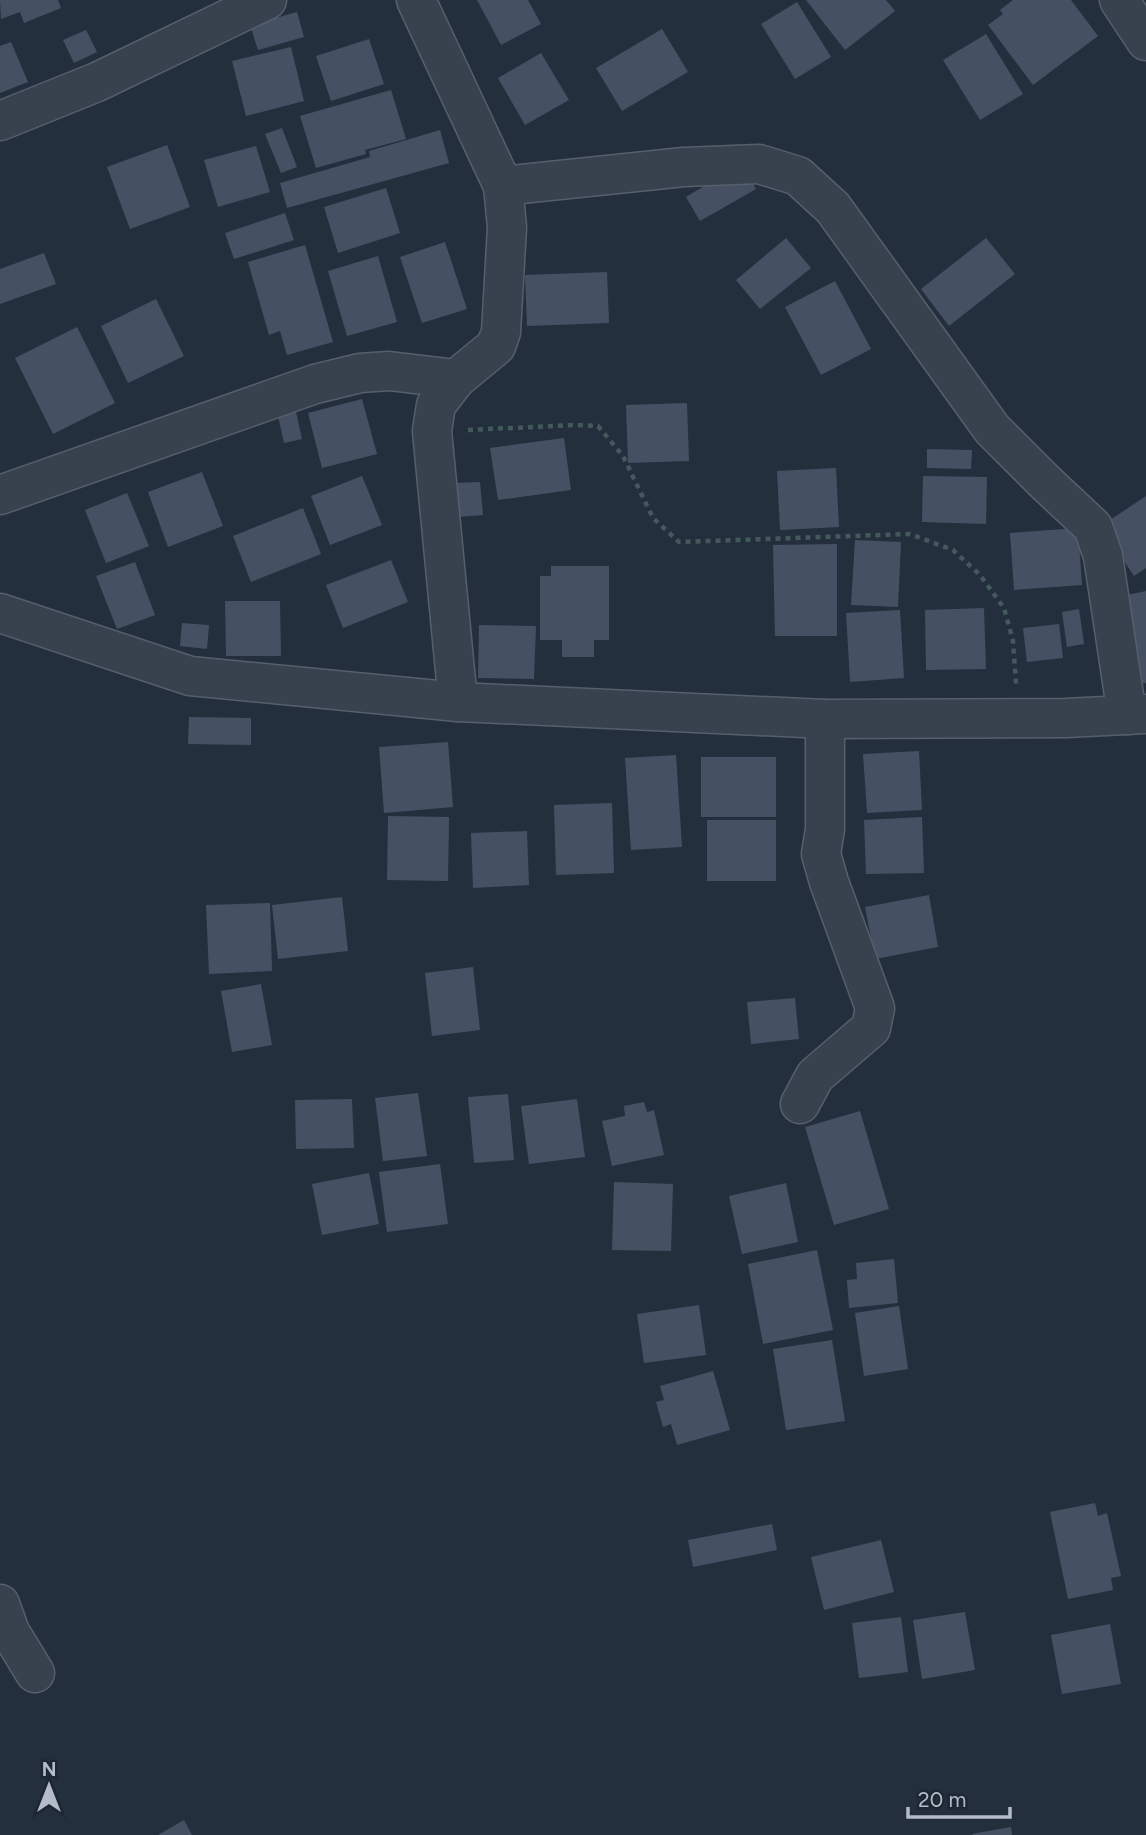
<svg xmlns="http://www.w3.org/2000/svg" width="1146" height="1835" viewBox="0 0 1146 1835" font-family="Figtree,sans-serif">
<rect width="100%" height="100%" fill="#242f3e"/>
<!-- building -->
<g fill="#455162">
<path d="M0 0H58L61 8 24 23 20 12 1 19Z"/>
<path d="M477 0H528L541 24 501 45Z"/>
<path d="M806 0H886L895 11 845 50Z"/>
<path d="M1013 0H1071L1098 36 1033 85 988 25 1003 14 1000 10Z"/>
<path d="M797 2 831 57 795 79 761 24Z"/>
<path d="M297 12 304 37 258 50 250 25Z"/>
<path d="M662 29 688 72 622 111 596 68Z"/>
<path d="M86 30 97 52 74 63 63 40Z"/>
<path d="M986 34 1023 94 980 120 943 60Z"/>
<path d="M369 39 384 84 331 101 316 56Z"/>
<path d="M11 42 28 82 0 93V46Z"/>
<path d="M291 47 304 101 246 116 232 61Z"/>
<path d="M541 53 569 100 525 125 498 78Z"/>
<path d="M391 90 406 139 365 150 366 154 316 168 300 116Z"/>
<path d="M282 128 297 167 281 173 265 134Z"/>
<path d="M440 130 449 163 287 208 280 183 370 157 369 151Z"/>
<path d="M167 145 190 207 130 229 107 167Z"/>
<path d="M256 146 270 192 218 207 204 160Z"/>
<path d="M741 164 756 189 700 221 686 197Z"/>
<path d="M386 188 400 233 338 253 324 207Z"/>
<path d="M285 213 294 240 234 259 225 233Z"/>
<path d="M786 238 811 268 760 309 736 280Z"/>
<path d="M986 238 1015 274 949 326 921 289Z"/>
<path d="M445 242 467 309 422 323 400 257Z"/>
<path d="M305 245 333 342 287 355 280 331 269 335 248 262Z"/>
<path d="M44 253 56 284 0 304V269Z"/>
<path d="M378 256 397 322 347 336 328 271Z"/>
<path d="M607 272 609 323 527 326 525 275Z"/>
<path d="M835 281 871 349 821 375 785 307Z"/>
<path d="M156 299 184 356 128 383 101 326Z"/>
<path d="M77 327 115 403 53 434 15 358Z"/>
<path d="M362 399 377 454 322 468 308 413Z"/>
<path d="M294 403 302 439 284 443 276 407Z"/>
<path d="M687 403 689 461 628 463 626 405Z"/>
<path d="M564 438 571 490 498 500 490 448Z"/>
<path d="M927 449 972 450 971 469 927 468Z"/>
<path d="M836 468 839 527 780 530 777 471Z"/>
<path d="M202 472 223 526 168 547 148 492Z"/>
<path d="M362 476 382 525 330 545 311 496Z"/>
<path d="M923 476 987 477 986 524 922 522Z"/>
<path d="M480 482 483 515 457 517 455 483Z"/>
<path d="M127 493 149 546 106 563 85 510Z"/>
<path d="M1146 496V568L1134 576 1101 526Z"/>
<path d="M303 508 321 554 251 582 233 536Z"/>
<path d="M1078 528 1082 585 1014 590 1010 533Z"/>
<path d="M855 540 901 542 898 607 851 605Z"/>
<path d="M837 544V636H775L773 545Z"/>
<path d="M391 560 408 602 343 628 326 585Z"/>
<path d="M135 562 155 615 117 629 96 576Z"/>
<path d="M551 566H609V640H594V657H562V640H540V576H551Z"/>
<path d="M1146 591V683L1140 684 1122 596Z"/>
<path d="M225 601H280L281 656H226Z"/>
<path d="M984 608 986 669 926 670 925 610Z"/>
<path d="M1079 609 1084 644 1067 647 1062 612Z"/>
<path d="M900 610 904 678 850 682 846 613Z"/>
<path d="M182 623 209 625 207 649 180 646Z"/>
<path d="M1059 624 1063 658 1027 662 1023 628Z"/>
<path d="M479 625 536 626 534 679 478 678Z"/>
<path d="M189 717 251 718V745L188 744Z"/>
<path d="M448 742 453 807 384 813 379 747Z"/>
<path d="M919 751 922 810 867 813 863 754Z"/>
<path d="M676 755 682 847 631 850 625 758Z"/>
<rect x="701" y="757" width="75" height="60"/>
<path d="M612 803 614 873 556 875 554 805Z"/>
<path d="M388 816 449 817 448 881 387 880Z"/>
<path d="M922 817 924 873 866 874 864 820Z"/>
<rect x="707" y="820" width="69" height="61"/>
<path d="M527 831 529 885 473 888 471 833Z"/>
<path d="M929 895 938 947 875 959 865 907Z"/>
<path d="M342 897 348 951 278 959 272 905Z"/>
<path d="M270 903 272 971 209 974 206 905Z"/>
<path d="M473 967 480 1030 432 1036 425 973Z"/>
<path d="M261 984 272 1045 232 1052 221 991Z"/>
<path d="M795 998 799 1039 751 1044 747 1002Z"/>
<path d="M418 1093 427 1156 383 1161 375 1098Z"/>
<path d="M508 1094 514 1160 474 1163 468 1097Z"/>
<path d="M352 1099 354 1148 296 1149 295 1100Z"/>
<path d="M577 1099 585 1157 529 1164 521 1106Z"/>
<path d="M644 1102 647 1112 654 1110 664 1155 612 1166 602 1121 625 1116 624 1106Z"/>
<path d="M860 1111 889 1209 834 1225 805 1127Z"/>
<path d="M440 1164 448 1224 387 1232 379 1172Z"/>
<path d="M369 1173 379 1224 322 1235 312 1184Z"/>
<path d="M614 1182 673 1184 671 1251 612 1250Z"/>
<path d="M786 1183 798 1242 742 1254 729 1196Z"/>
<path d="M817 1250 833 1330 763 1344 748 1264Z"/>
<path d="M894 1259 898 1303 849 1308 847 1280 857 1279 856 1263Z"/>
<path d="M699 1305 706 1355 644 1363 637 1314Z"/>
<path d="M899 1306 908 1369 864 1376 855 1313Z"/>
<path d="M832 1340 845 1421 786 1430 773 1349Z"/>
<path d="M713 1371 730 1430 677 1445 671 1424 663 1427 656 1402 664 1400 660 1386Z"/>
<path d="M1095 1503 1098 1516 1107 1513 1121 1576 1111 1578 1113 1590 1068 1599 1050 1512Z"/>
<path d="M772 1524 777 1550 693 1567 688 1540Z"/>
<path d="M881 1540 894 1592 824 1610 811 1557Z"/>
<path d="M965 1612 975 1670 922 1679 913 1620Z"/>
<path d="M901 1617 908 1672 859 1678 852 1623Z"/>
<path d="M1110 1624 1121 1684 1062 1694 1051 1635Z"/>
<path d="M184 1820 192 1835H158Z"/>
<path d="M1011 1827 1012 1835H973L972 1834Z"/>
</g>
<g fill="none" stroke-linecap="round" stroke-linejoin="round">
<defs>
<g id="minor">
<path d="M416 0 503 186 507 227 501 332 496 346 456 379 436 405 432 431 458 702"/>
<path d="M1119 0 1146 41"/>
<path d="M0 121 97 82 267 0"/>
<path d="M503 186 684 167 759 164 798 176 833 208 992 429 1046 483 1093 527 1103 556 1127 715"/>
<path d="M0 495 315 384 360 373 389 371 456 379"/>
<path d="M0 613 190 676 458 702 825 719 1066 718 1146 714"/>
<path d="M800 1104 815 1076 871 1028 875 1008 829 882 821 854 825 829V719"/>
<path d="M0 1604 10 1632 35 1673"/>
</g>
</defs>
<!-- minor casing -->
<use href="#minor" stroke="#565f6c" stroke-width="41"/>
<!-- path -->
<path stroke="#44595c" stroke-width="4.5" stroke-dasharray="5 5" stroke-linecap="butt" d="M468 430 575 425 598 426 623 456 653 518 679 542 910 534 953 550 980 575 1004 608 1013 641 1016 684"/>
<!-- minor -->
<use href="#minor" stroke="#38414e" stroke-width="38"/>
</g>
<!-- north arrow -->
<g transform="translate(49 1786)" stroke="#1d2633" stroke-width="5" paint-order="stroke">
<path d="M0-5L12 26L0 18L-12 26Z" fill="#b4bcc9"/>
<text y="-10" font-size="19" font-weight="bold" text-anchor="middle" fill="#b4bcc9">N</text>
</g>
<!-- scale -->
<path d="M908 1807v10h102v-10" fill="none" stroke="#b4bcc9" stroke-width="3.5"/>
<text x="918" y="1807" font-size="21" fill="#b4bcc9" stroke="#1d2633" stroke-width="5" paint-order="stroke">20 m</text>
</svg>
